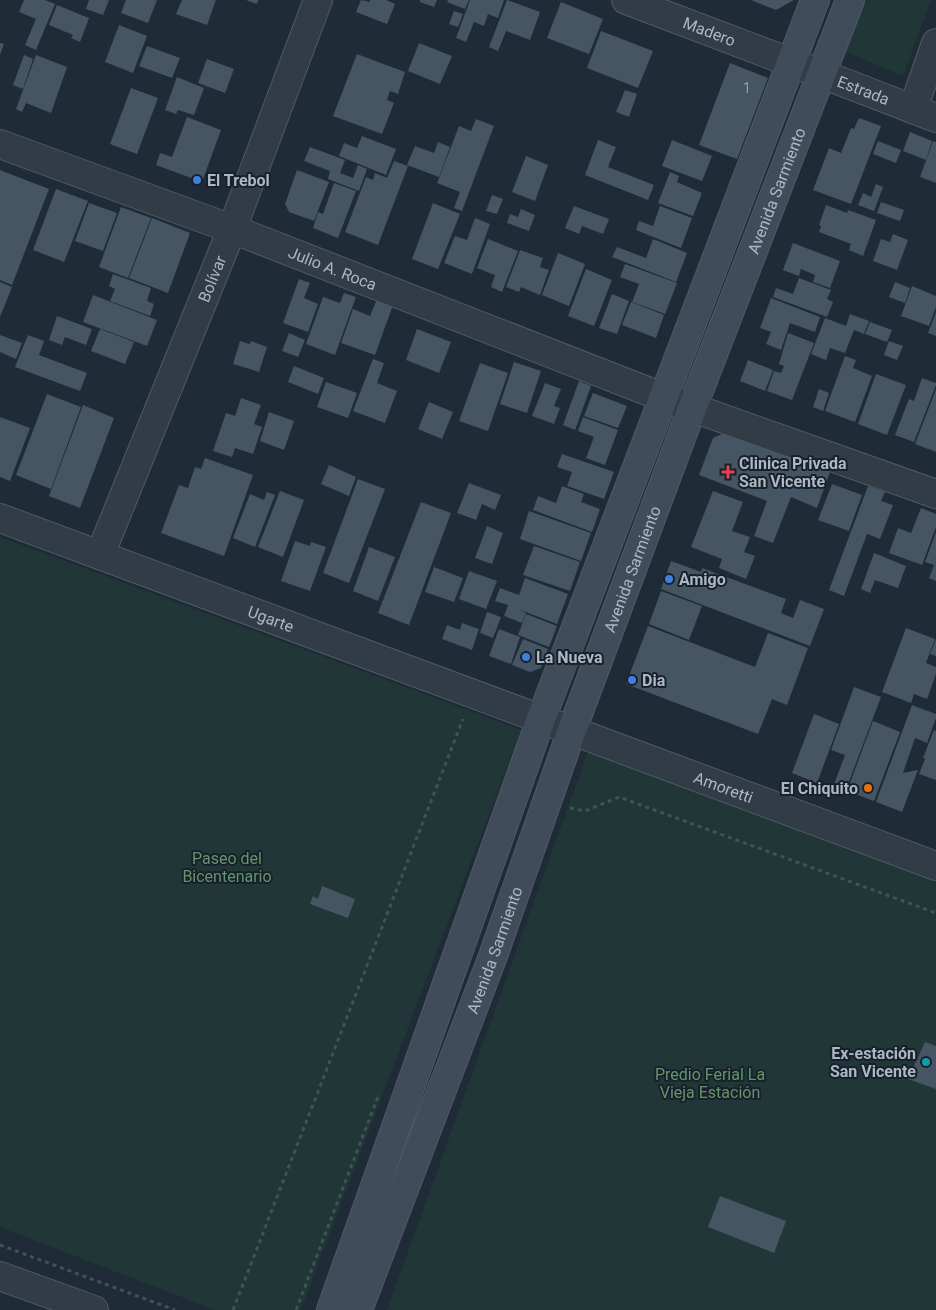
<svg xmlns="http://www.w3.org/2000/svg" width="936" height="1310" viewBox="0 0 936 1310" font-family="Roboto,sans-serif">
<rect width="100%" height="100%" fill="#1f2b36"/>
<!-- green -->
<g fill="#213737">
<path d="M861 0H931L903 76 842 50Z"/>
<path d="M0 537 521 730 301 1310H215L0 1227Z"/>
<path d="M590 746 936 868V1310H387Z"/>
</g>
<!-- building -->
<g fill="#465563">
<path d="M24 0H45L55 4 36 50 25 45 36 19 19 12Z"/>
<path d="M89 0H109L103 15 86 9Z"/>
<path d="M126 0H157L148 23 121 13Z"/>
<path d="M182 0H216L207 25 176 14Z"/>
<path d="M246 0H258L257 4Z"/>
<path d="M361 0 370 2V0H386L395 4 387 24 356 12Z"/>
<path d="M420 0H437L434 7 420 2Z"/>
<path d="M448 0H469L465 9 447 2Z"/>
<path d="M470 0H504L498 18 488 14 484 26 474 22 466 42 456 38Z"/>
<path d="M507 0 540 12 530 40 506 31 498 51 489 47Z"/>
<path d="M751 0H794L776 10Z"/>
<path d="M561 2 603 19 589 54 547 38Z"/>
<path d="M57 5 89 18 80 42 71 38 73 35 49 25Z"/>
<path d="M454 11 463 14 458 27 449 24Z"/>
<path d="M119 25 147 36 133 73 105 62Z"/>
<path d="M601 31 653 51 638 88 587 68Z"/>
<path d="M0 43 4 44 0 55Z"/>
<path d="M419 43 452 56 440 84 408 71Z"/>
<path d="M147 46 180 58 172 78 139 66Z"/>
<path d="M357 54 405 72 398 94 390 91 387 100 394 103 382 134 333 116Z"/>
<path d="M24 55 33 59 23 89 13 85Z"/>
<path d="M36 55 67 67 51 113 26 103 22 112 16 109Z"/>
<path d="M207 59 234 69 225 93 198 83Z"/>
<path d="M730 63 768 78 737 159 699 145Z"/>
<path d="M177 77 204 88 194 115 178 110 176 114 165 110Z"/>
<path d="M131 88 158 98 137 154 110 144Z"/>
<path d="M625 90 637 94 629 117 616 112Z"/>
<path d="M187 117 221 130 202 182 156 165 160 153 172 157Z"/>
<path d="M859 118 881 126 851 204 813 190 829 148 841 153 851 128 854 129Z"/>
<path d="M476 119 494 126 462 211 454 208 460 192 437 183 459 126 471 131Z"/>
<path d="M910 132 932 141 926 160 903 151Z"/>
<path d="M362 136 396 149 386 175 339 156 344 143 357 148Z"/>
<path d="M598 140 616 147 608 167 654 185 648 200 585 175Z"/>
<path d="M672 140 712 156 702 181 662 166Z"/>
<path d="M878 141 901 150 896 163 873 154Z"/>
<path d="M933 141 936 142V183L920 177Z"/>
<path d="M438 142 450 147 439 177 407 165 415 146 434 153Z"/>
<path d="M310 147 345 160 340 173 353 178 358 165 367 169 359 191 328 179 330 171 304 161Z"/>
<path d="M526 156 548 165 535 201 512 192Z"/>
<path d="M394 161 408 166 378 245 345 232 366 177 373 180 375 173 387 178Z"/>
<path d="M0 170 49 189 12 285 0 280Z"/>
<path d="M297 170 329 182 314 221 289 212 285 204Z"/>
<path d="M670 172 679 176 677 182 702 193 693 216 658 203Z"/>
<path d="M334 183 356 191 338 238 313 228 318 212 323 214Z"/>
<path d="M876 184 883 187 874 211 858 205 863 193 871 197Z"/>
<path d="M56 189 88 201 64 262 33 250Z"/>
<path d="M492 195 503 199 497 214 486 211Z"/>
<path d="M881 202 904 210 900 221 877 213Z"/>
<path d="M89 203 117 213 103 251 75 241Z"/>
<path d="M433 203 460 214 438 269 412 259Z"/>
<path d="M826 205 847 213 848 210 876 220 863 256 849 250 851 244 819 232 821 226 819 225Z"/>
<path d="M574 206 609 219 603 234 582 226 579 234 565 228Z"/>
<path d="M660 206 692 218 681 248 636 230 639 221 653 226Z"/>
<path d="M121 207 151 218 128 278 99 267Z"/>
<path d="M521 209 535 215 529 231 507 223 510 214 518 217Z"/>
<path d="M152 218 190 233 168 293 129 278Z"/>
<path d="M475 218 490 224 472 274 444 263 455 236 467 240Z"/>
<path d="M893 234 908 240 897 270 873 261 881 239 890 242Z"/>
<path d="M488 239 518 251 502 292 491 287 495 275 477 268Z"/>
<path d="M653 239 687 253 676 282 612 257 617 247 646 258Z"/>
<path d="M793 243 840 261 830 288 813 282 815 275 801 269 799 276 783 270Z"/>
<path d="M520 250 543 258 540 267 549 270 540 295 521 287 519 292 506 287Z"/>
<path d="M558 253 585 264 569 306 542 295Z"/>
<path d="M625 264 677 283 665 314 632 302 639 284 620 277Z"/>
<path d="M586 269 612 280 594 326 568 316Z"/>
<path d="M113 274 151 288 147 301 154 304 150 316 110 301 115 289 109 286Z"/>
<path d="M799 278 831 290 827 299 833 302 827 317 773 297 776 288 793 294Z"/>
<path d="M299 279 310 283 304 298 318 304 308 332 283 323Z"/>
<path d="M0 282 12 287 0 317Z"/>
<path d="M895 282 910 288 905 303 889 297Z"/>
<path d="M912 286 936 296V307L929 326 901 316Z"/>
<path d="M344 293 356 297 335 355 306 344 323 297 340 303Z"/>
<path d="M612 294 629 301 617 334 599 328Z"/>
<path d="M93 295 157 320 147 346 83 322Z"/>
<path d="M771 298 820 317 815 332 790 323 781 350 766 344 771 332 760 328Z"/>
<path d="M377 299 393 305 375 355 341 343 353 309 370 316Z"/>
<path d="M631 302 664 315 656 338 622 325Z"/>
<path d="M936 312V336L928 333Z"/>
<path d="M850 314 869 321 864 334 854 330 845 353 830 348 826 360 811 354 825 318 846 326Z"/>
<path d="M57 316 92 329 86 345 65 337 62 345 49 340Z"/>
<path d="M870 322 892 330 887 342 865 334Z"/>
<path d="M100 329 134 342 125 364 91 351Z"/>
<path d="M417 329 451 342 439 373 406 360Z"/>
<path d="M289 333 305 340 298 357 282 351Z"/>
<path d="M788 333 814 343 792 400 767 391 774 371 781 373 784 366 779 364Z"/>
<path d="M0 335 22 343 16 359 0 352Z"/>
<path d="M28 335 44 341 39 355 87 373 80 391 15 367Z"/>
<path d="M240 341 250 344 251 341 267 347 259 372 233 364Z"/>
<path d="M889 341 903 346 897 360 884 355Z"/>
<path d="M845 356 856 360 853 368 872 376 855 422 825 411Z"/>
<path d="M373 359 384 363 377 383 397 391 385 423 353 411Z"/>
<path d="M748 360 773 370 765 391 740 381Z"/>
<path d="M514 362 541 371 527 413 500 404Z"/>
<path d="M480 363 508 373 488 431 459 421Z"/>
<path d="M294 366 324 378 318 394 288 382Z"/>
<path d="M876 374 906 385 887 435 858 424Z"/>
<path d="M922 378 936 383V385L914 442 895 435 909 399 914 401Z"/>
<path d="M579 381 591 386 575 430 563 425Z"/>
<path d="M326 382 357 393 348 418 317 407Z"/>
<path d="M545 383 561 389 554 406 560 408 554 424 532 416Z"/>
<path d="M819 389 829 393 823 411 813 407Z"/>
<path d="M936 389V452L915 444Z"/>
<path d="M593 393 627 406 618 428 584 416Z"/>
<path d="M47 394 81 407 51 489 16 475Z"/>
<path d="M241 398 261 405 254 424 262 427 253 454 235 448 232 457 213 451 226 413 235 416Z"/>
<path d="M429 402 453 412 442 439 418 429Z"/>
<path d="M83 405 114 418 80 508 49 496Z"/>
<path d="M269 412 294 421 284 450 260 441Z"/>
<path d="M0 417 30 428 10 481 0 477Z"/>
<path d="M583 417 618 430 605 465 586 458 594 437 578 431Z"/>
<path d="M726 432 830 472 817 508 791 497 773 543 754 536 767 501 699 475 713 438Z"/>
<path d="M562 454 614 472 604 499 567 486 572 472 557 467Z"/>
<path d="M205 458 253 475 224 556 161 533 179 485 188 488 195 467 201 469Z"/>
<path d="M329 465 356 477 349 496 321 484Z"/>
<path d="M358 479 385 489 349 583 323 573Z"/>
<path d="M469 483 501 495 495 510 482 504 476 520 457 513Z"/>
<path d="M832 484 862 495 849 531 818 520Z"/>
<path d="M562 486 584 494 581 502 600 509 592 532 533 510 538 496 556 503Z"/>
<path d="M868 486 885 492 881 501 893 505 880 539 867 534 844 596 829 590Z"/>
<path d="M280 491 304 500 283 557 258 547Z"/>
<path d="M713 491 743 502 732 531 750 537 744 552 755 556 746 579 719 568 722 559 691 547Z"/>
<path d="M267 492 275 495 255 547 233 538 250 494 264 500Z"/>
<path d="M421 502 451 513 409 625 378 613Z"/>
<path d="M921 508 936 514V527L922 565 889 553 898 528 911 533Z"/>
<path d="M529 511 591 533 581 561 520 539Z"/>
<path d="M487 526 503 533 492 564 475 558Z"/>
<path d="M936 532V581L929 578 934 565 925 562Z"/>
<path d="M295 541 310 546 311 542 326 547 310 591 281 581Z"/>
<path d="M534 546 580 562 570 591 523 575Z"/>
<path d="M369 547 395 557 378 601 353 591Z"/>
<path d="M874 553 906 566 898 588 875 580 870 593 861 589Z"/>
<path d="M671 561 701 572 702 568 786 599 781 613 793 618 800 600 824 609 810 646 661 589Z"/>
<path d="M434 567 463 578 454 602 425 592Z"/>
<path d="M469 571 497 581 486 609 459 599Z"/>
<path d="M525 578 568 594 557 624 518 609 526 613 522 623 504 616 508 605 495 601 500 588 519 595Z"/>
<path d="M661 591 702 606 689 640 649 624Z"/>
<path d="M487 612 501 617 493 638 480 633Z"/>
<path d="M526 614 557 626 549 647 518 635Z"/>
<path d="M462 623 479 629 472 650 442 639 447 625 460 630Z"/>
<path d="M648 626 755 667 768 633 808 648 787 705 772 699 758 734 626 684Z"/>
<path d="M906 628 935 639 926 663 936 667V674L927 699 914 694 911 703 882 692Z"/>
<path d="M499 629 520 637 511 664 489 656Z"/>
<path d="M523 639 548 649 541 668 530 672 512 665Z"/>
<path d="M936 639V656L930 654Z"/>
<path d="M854 687 881 697 845 792 833 787 845 755 831 750Z"/>
<path d="M912 705 936 714V718L927 743 915 738 903 773 918 770 902 812 876 802Z"/>
<path d="M814 714 839 724 817 783 792 773Z"/>
<path d="M873 721 900 732 874 801 847 791Z"/>
<path d="M934 730 936 731V780L919 774 925 759 923 758Z"/>
<path d="M322 886 355 899 348 918 310 904 313 896 318 899Z"/>
<path d="M925 1042 936 1046V1089L908 1079Z"/>
<path d="M720 1196 786 1221 774 1253 708 1227Z"/>
</g>
<g fill="none" stroke-linecap="round" stroke-linejoin="round">
<defs>
<g id="street">
<path id="s1" d="M626 0C730 39 833 78 936 118"/>
<path d="M913 109 936 43"/>
<path id="s2" d="M0 144 232 229 665 398 936 494"/>
<path id="s3" d="M0 518 936 866"/>
<path id="s4" d="M100 555 232 229 318 0"/>
<path d="M0 1276 94 1310"/>
</g>
<g id="secondary">
<path d="M331 1310 541 719 815 0"/>
<path id="s5" d="M358 1310 493 956 572 730 693 406 850 0"/>
</g>
</defs>
<!-- street casing -->
<use href="#street" stroke="#505a65" stroke-width="30"/>
<!-- secondary casing -->
<use href="#secondary" stroke="#505a65" stroke-width="30"/>
<!-- path -->
<g stroke="#3e5455" stroke-width="3" stroke-dasharray="4 4" stroke-linecap="butt">
<path d="M570 808 585 811 619 797 936 913"/>
<path d="M0 1245 175 1310"/>
<path d="M233 1310 463 719"/>
<path d="M296 1310 379 1094"/>
</g>
<!-- street -->
<use href="#street" stroke="#323c47" stroke-width="28"/>
<!-- secondary -->
<use href="#secondary" stroke="#404c5a" stroke-width="28"/>
</g>
<!-- markers -->
<g fill="#3f7fe0" stroke="#18212b" stroke-width="2">
<circle cx="197" cy="180" r="5"/>
<circle cx="669" cy="579" r="5"/>
<circle cx="526" cy="657" r="5"/>
<circle cx="632" cy="680" r="5"/>
</g>
<path fill="#e0444e" stroke="#18212b" stroke-width="2" d="M725.5 464.5h5v5h5v5h-5v5h-5v-5h-5v-5h5z"/>
<circle fill="#e8710a" stroke="#18212b" stroke-width="2" cx="868" cy="788" r="5"/>
<circle fill="#0f9aa8" stroke="#18212b" stroke-width="2" cx="926" cy="1062" r="5"/>
<g text-anchor="middle" dominant-baseline="central" stroke-width="4" stroke-linejoin="round" paint-order="stroke">
<!-- number labels -->
<g font-size="14" fill="#929eac">
<text x="747" y="88">1</text>
</g>
<!-- street labels -->
<g font-size="16" fill="#acb7c4" stroke="#18212b">
<text stroke="none"><textPath href="#s1" startOffset="89">Madero</textPath></text>
<text stroke="none"><textPath href="#s1" startOffset="254">Estrada</textPath></text>
<text stroke="none"><textPath href="#s5" startOffset="1195">Avenida Sarmiento</textPath></text>
<text stroke="none"><textPath href="#s2" startOffset="355">Julio A. Roca</textPath></text>
<text stroke="none"><textPath href="#s4" startOffset="298">Bolívar</textPath></text>
<text stroke="none"><textPath href="#s5" startOffset="790">Avenida Sarmiento</textPath></text>
<text stroke="none"><textPath href="#s3" startOffset="289">Ugarte</textPath></text>
<text stroke="none"><textPath href="#s3" startOffset="772">Amoretti</textPath></text>
<text stroke="none"><textPath href="#s5" startOffset="385">Avenida Sarmiento</textPath></text>
</g>
<!-- poi labels -->
<g font-size="16" font-weight="bold" fill="#acb7c4" stroke="#18212b" text-anchor="start">
<text x="207" y="180">El Trebol</text>
<text x="739" y="463">Clinica Privada<tspan x="739" dy="18">San Vicente</tspan></text>
<text x="679" y="579">Amigo</text>
<text x="536" y="657">La Nueva</text>
<text x="642" y="680">Dia</text>
<text x="858" y="788" text-anchor="end">El Chiquito</text>
<text x="916" y="1053" text-anchor="end">Ex-estación<tspan x="916" dy="18">San Vicente</tspan></text>
</g>
<!-- park labels -->
<g font-size="16" fill="#63956a" stroke="#18212b">
<text x="227" y="858">Paseo del<tspan x="227" dy="18">Bicentenario</tspan></text>
<text x="710" y="1074">Predio Ferial La<tspan x="710" dy="18">Vieja Estación</tspan></text>
</g>
</g>
</svg>
